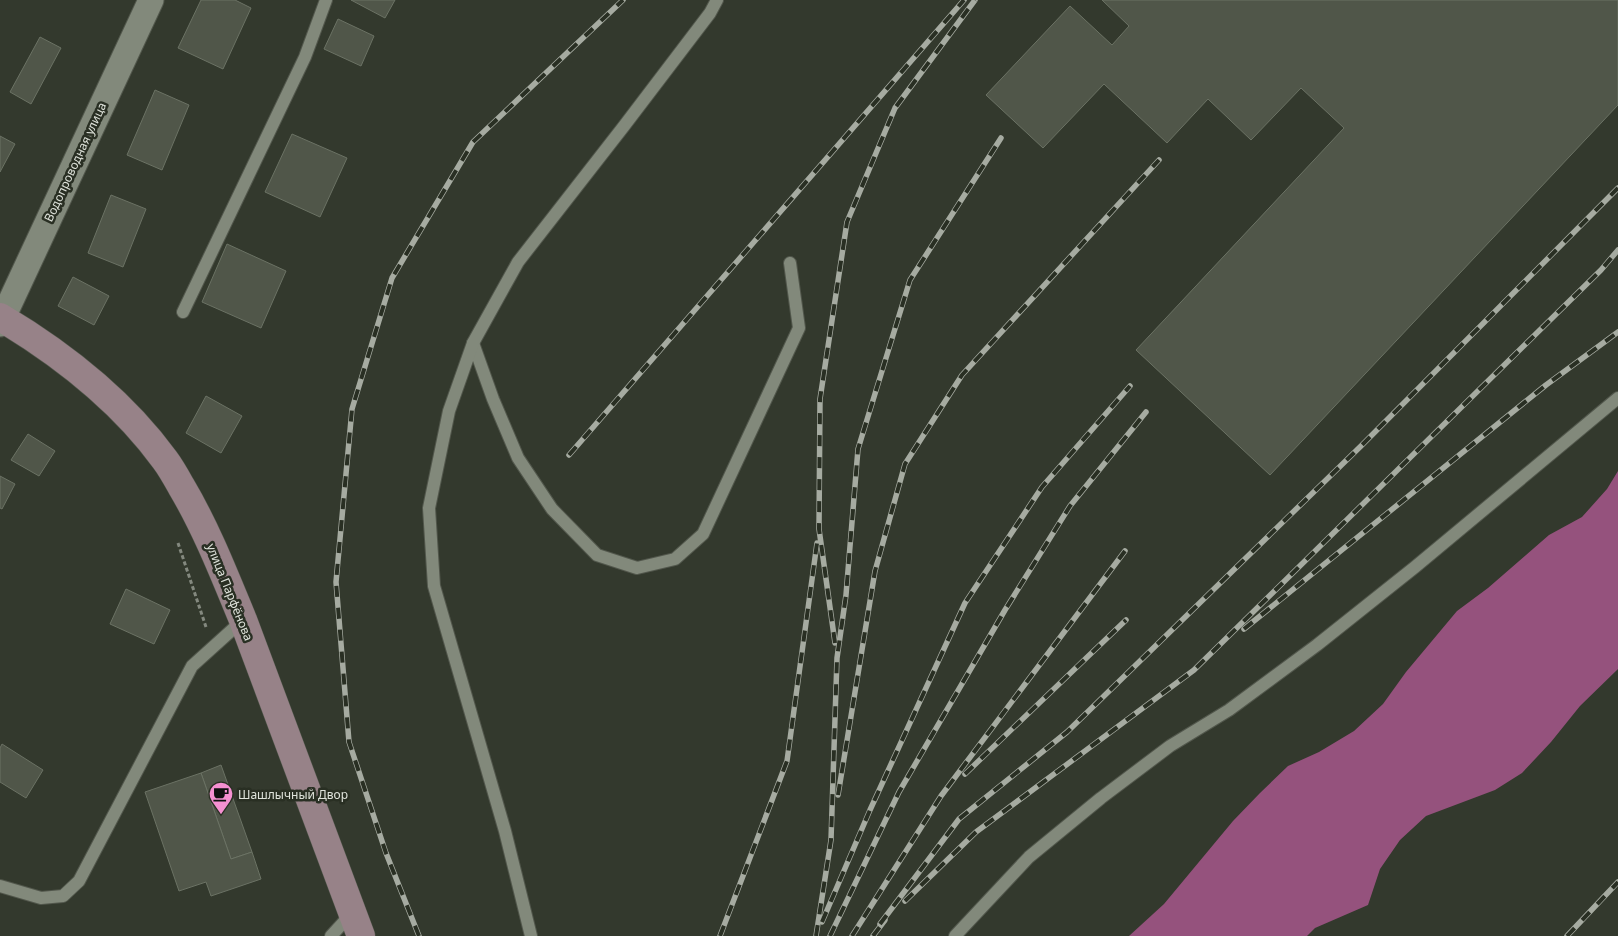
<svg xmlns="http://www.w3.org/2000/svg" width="1618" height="936" viewBox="0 0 1618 936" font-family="'Noto Sans',sans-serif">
<rect width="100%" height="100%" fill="#33392d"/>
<!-- forest -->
<path fill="#95527d" d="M1618 471V669L1580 706 1551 742 1522 773 1495 790 1426 816 1400 840 1380 869 1368 905 1315 928 1307 936H1129L1164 904 1233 821 1260 793 1288 766 1319 752 1354 731 1383 704 1406 672 1457 611 1488 588 1549 535 1582 517 1607 489Z"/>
<!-- building -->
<g fill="#505649" stroke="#6b7264">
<path d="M201 0H235L251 8 223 69 178 48Z"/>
<path d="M351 0H395L385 18Z"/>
<path d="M1102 0H1618V105L1270 475 1136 350 1344 128 1301 88 1251 140 1208 99 1167 143 1104 84 1043 148 986 95 1070 6 1112 45 1129 26Z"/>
<path d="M338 19 374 36 361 66 324 49Z"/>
<path d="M40 37 61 48 31 104 10 92Z"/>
<path d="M155 90 189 105 162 170 127 155Z"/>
<path d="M292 134 347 158 320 217 265 192Z"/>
<path d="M0 136 15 144 0 172Z"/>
<path d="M111 195 146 209 123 267 88 253Z"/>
<path d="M227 244 286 271 261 328 202 302Z"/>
<path d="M73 277 109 296 94 325 58 306Z"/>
<path d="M206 396 242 416 221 453 186 433Z"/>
<path d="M28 434 55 451 39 476 11 460Z"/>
<path d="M0 476 15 484 2 509 0 508Z"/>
<path d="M126 589 170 610 154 644 110 624Z"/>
<path d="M2 744 43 770 26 798 0 782V748Z"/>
<path d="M221 765 252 852 231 859 201 773Z"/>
<path d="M201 773 231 859 252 852 261 879 211 896 206 882 179 891 145 792Z"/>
</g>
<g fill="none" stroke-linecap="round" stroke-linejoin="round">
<defs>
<g id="service">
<path d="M183 312 305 57 326 0"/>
<path d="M473 343 493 399 518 458 552 509 597 555 637 568 675 559 703 534 799 328 790 263"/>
<path d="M0 886 41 898 63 896 79 881 192 666 243 620"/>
<path d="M331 936 352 913"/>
<path d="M531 936 505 831 434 586 429 508 449 411 473 343 518 262 624 126 710 13 717 0"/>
<path d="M955 936 1029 857 1101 798 1170 746 1229 710 1317 645 1415 567 1618 398"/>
</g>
<path id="minor" d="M0 324 151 0"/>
<path id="secondary" d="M0 317C62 354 122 401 165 460 171 468 176 477 181 486 206 528 224 574 243 620L361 936"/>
</defs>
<!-- service casing -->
<use href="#service" stroke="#52574c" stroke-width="14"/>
<!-- minor casing -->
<use href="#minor" stroke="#52574c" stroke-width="27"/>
<!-- secondary casing -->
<use href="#secondary" stroke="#52574c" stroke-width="29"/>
<!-- path -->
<path stroke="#84897f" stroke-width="3" stroke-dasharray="4 2.5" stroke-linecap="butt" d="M178 543 206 627"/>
<!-- service -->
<use href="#service" stroke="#82897b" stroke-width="12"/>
<!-- minor -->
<use href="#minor" stroke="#82897b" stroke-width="25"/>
<!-- secondary -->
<use href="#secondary" stroke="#978288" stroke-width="28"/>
<defs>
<g id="rail">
<path d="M569 455 964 0"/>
<path d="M1244 629 1546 385 1618 332"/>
<path d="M835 643 819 529 820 399 847 222 895 108 975 0"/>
<path d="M965 774 1126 620"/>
<path d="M838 795 875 571 905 464 962 375 1159 160"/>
<path d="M905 901 976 832 1194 670 1601 270 1618 250"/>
<path d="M822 922 870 810 965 603 1042 487 1130 386"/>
<path d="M880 924 959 819 1067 732 1361 446 1618 188"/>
<path d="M419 936 386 853 349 742 336 582 352 409 392 278 473 142 623 0"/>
<path d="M720 936 787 761 817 543"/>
<path d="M816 936 831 840 837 658 846 595 858 449 910 280 1001 138"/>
<path d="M830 936 899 792 1005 610 1070 506 1146 412"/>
<path d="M852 936 941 796 1125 551"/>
<path d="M873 936 885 920"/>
<path d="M1567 936 1618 882"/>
</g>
</defs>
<!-- rail casing -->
<use href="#rail" stroke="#a6aba1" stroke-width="5.5"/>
<!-- rail -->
<use href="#rail" stroke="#292f23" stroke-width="4" stroke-dasharray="11" stroke-linecap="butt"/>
</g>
<!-- icons -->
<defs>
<symbol id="cafe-pin" viewBox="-11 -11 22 30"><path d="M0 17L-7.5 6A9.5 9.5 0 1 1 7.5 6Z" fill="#f590d1" stroke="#292f23"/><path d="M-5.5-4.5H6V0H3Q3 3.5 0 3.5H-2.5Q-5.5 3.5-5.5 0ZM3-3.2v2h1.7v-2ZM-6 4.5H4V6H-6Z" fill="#111"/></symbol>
</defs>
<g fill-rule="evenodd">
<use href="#cafe-pin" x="207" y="780" width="28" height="38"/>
</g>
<g text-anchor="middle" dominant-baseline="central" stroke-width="5" stroke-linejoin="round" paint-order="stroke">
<!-- street labels -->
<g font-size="12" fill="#dfe3db" stroke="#292f23">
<text transform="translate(75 162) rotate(-65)">Водопроводная улица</text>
<text transform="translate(230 592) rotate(68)">улица Парфёнова</text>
</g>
<!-- poi labels -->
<g font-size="12" fill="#dfe3db" stroke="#292f23" text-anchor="start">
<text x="238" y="794">Шашлычный Двор</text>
</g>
</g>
</svg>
